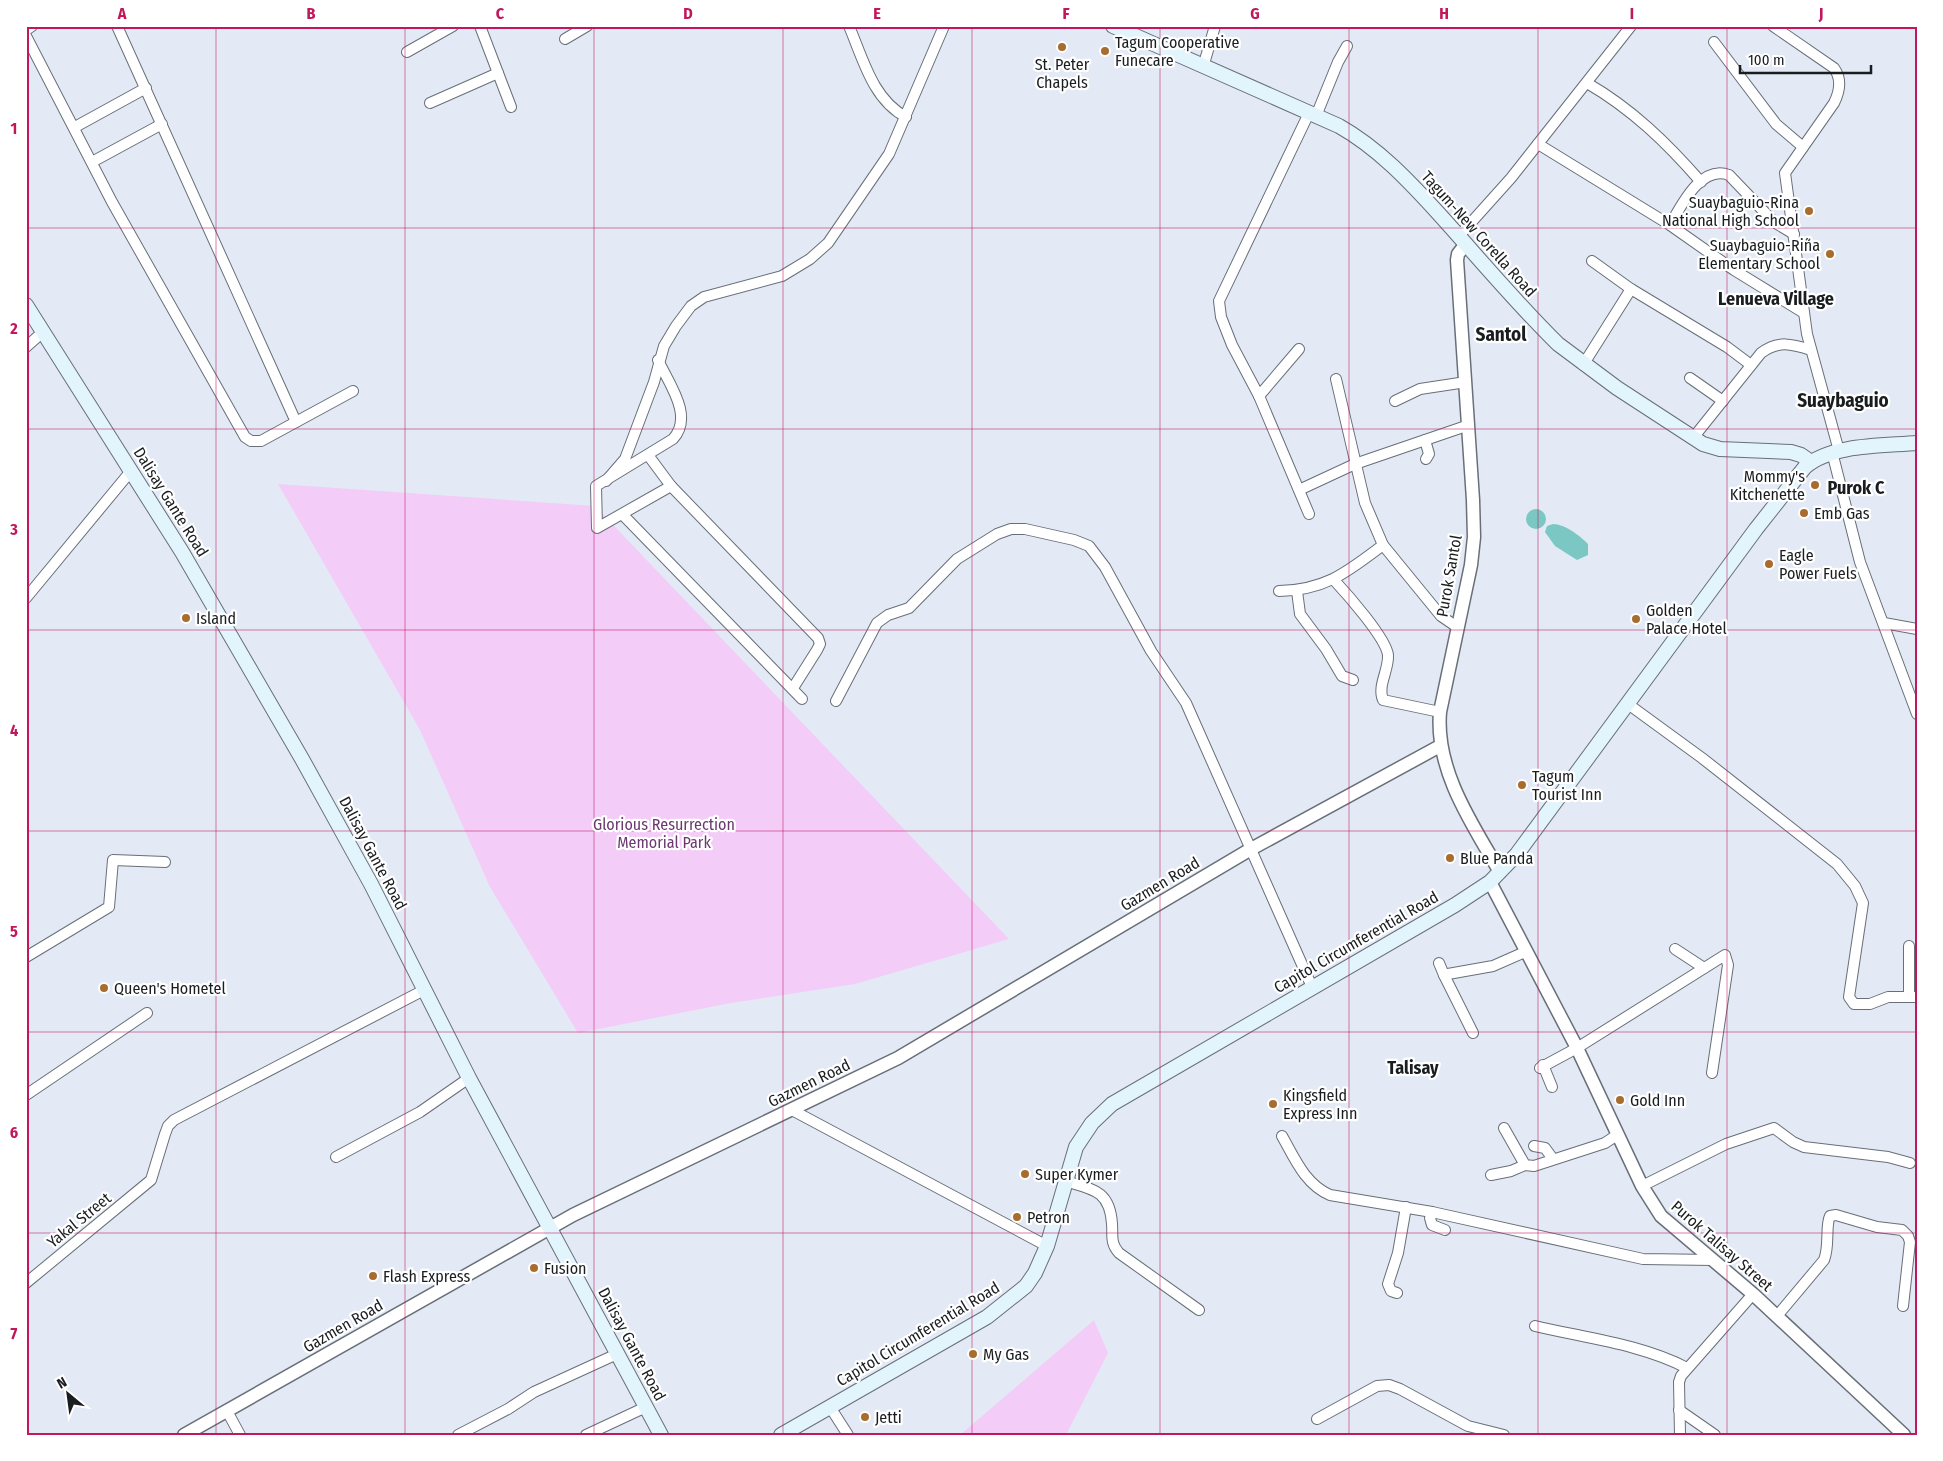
<svg xmlns="http://www.w3.org/2000/svg" width="1943" height="1461" viewBox="0 0 1943 1461" font-family="'Fira Sans Condensed',sans-serif">
<rect width="100%" height="100%" fill="#e3eaf5"/>
<!-- green -->
<g fill="#f4ccf8">
<path d="M278 484 595 506 1009 939 855 984 731 1003 578 1033 490 887 420 730Z"/>
<path d="M1094 1320 1108 1353 1066 1435H960Z"/>
</g>
<!-- water -->
<g fill="#7ac7c3">
<circle cx="1536" cy="519" r="10"/>
<path d="M1553 524C1565 524 1580 536 1588 544V555L1577 560 1555 546 1545 532 1547 526Z"/>
</g>
<g fill="none" stroke-linecap="round" stroke-linejoin="round">
<defs>
<g id="minor">
<path d="M117 26 296 422"/>
<path d="M480 26 511 107"/>
<path d="M849 26C863 59 873 100 906 117"/>
<path d="M1773 26 1834 68C1842 79 1840 91 1834 103L1785 173 1807 334 1839 451"/>
<path d="M26 30 32 26"/>
<path d="M26 36 112 202 245 437 251 441H261L353 391"/>
<path d="M565 39 587 26"/>
<path d="M1714 42 1776 124 1803 147"/>
<path d="M407 52 453 26"/>
<path d="M1203 67 1215 26"/>
<path d="M1587 83C1632 109 1667 143 1701 182"/>
<path d="M430 103 498 73"/>
<path d="M1309 113 1219 301 1221 317 1232 345 1259 396 1309 514"/>
<path d="M1316 116 1338 62 1347 46"/>
<path d="M75 127 146 88"/>
<path d="M1538 144 1670 225C1681 206 1701 164 1729 175L1774 222 1794 234"/>
<path d="M92 162 162 124"/>
<path d="M1670 225 1734 270 1804 313"/>
<path d="M1459 236 1511 178 1631 26"/>
<path d="M1592 261 1631 289 1727 347 1751 365"/>
<path d="M26 347 44 331"/>
<path d="M658 360C669 384 694 416 673 439L596 486 597 528 671 486"/>
<path d="M1583 365 1631 289"/>
<path d="M1690 378 1723 401"/>
<path d="M1336 379 1365 503 1383 545 1441 616 1457 627"/>
<path d="M1259 396 1299 349"/>
<path d="M1395 401 1420 389 1466 382"/>
<path d="M1693 438 1761 353C1778 340 1792 344 1811 350"/>
<path d="M1425 440 1429 454 1426 459"/>
<path d="M1832 452 1860 562 1917 714"/>
<path d="M648 455 671 486 818 638 820 644 817 650 793 688"/>
<path d="M606 481 625 459 654 382 664 346 676 326 691 306 704 297 782 276 810 259 828 243 889 154 944 26"/>
<path d="M1299 490 1355 464 1469 425"/>
<path d="M623 515 802 699"/>
<path d="M1334 580C1347 594 1386 638 1388 655 1389 670 1377 686 1383 700L1440 712"/>
<path d="M1279 591C1326 590 1347 572 1383 545"/>
<path d="M1297 591 1300 614 1326 649 1342 676 1353 680"/>
<path d="M26 598 131 471"/>
<path d="M1884 623 1917 629"/>
<path d="M836 701 877 623 888 615 909 608 957 559 997 534 1011 529H1025L1074 540 1089 546 1105 567 1151 651 1186 703 1312 987"/>
<path d="M1628 704 1702 758 1837 864 1855 886 1863 903 1849 997 1854 1004H1870L1888 997H1917"/>
<path d="M1675 949 1704 968"/>
<path d="M26 957 109 907 113 860 165 862"/>
<path d="M1439 963 1444 975 1448 974 1493 966 1527 951"/>
<path d="M1444 975 1473 1033"/>
<path d="M1909 997V946"/>
<path d="M1543 1065 1552 1087"/>
<path d="M1540 1068 1577 1048 1725 955 1728 965 1712 1073"/>
<path d="M26 1095 147 1013"/>
<path d="M792 1110 1047 1246"/>
<path d="M1504 1128 1525 1165 1534 1166 1605 1143 1617 1135"/>
<path d="M1282 1136C1295 1159 1305 1184 1330 1195L1432 1212 1643 1259 1713 1260"/>
<path d="M1534 1146 1545 1148 1553 1159"/>
<path d="M336 1157 420 1112 469 1078"/>
<path d="M1491 1175 1511 1171 1525 1165"/>
<path d="M1065 1181C1092 1189 1110 1190 1112 1224 1113 1236 1110 1243 1119 1253L1199 1310"/>
<path d="M1642 1186 1726 1144 1774 1128 1793 1142 1804 1147 1888 1157 1910 1163"/>
<path d="M1432 1212 1430 1218 1432 1225 1445 1230"/>
<path d="M26 1283 151 1180 165 1134 168 1126 174 1120 424 990"/>
<path d="M1397 1293 1391 1291 1388 1284 1398 1253 1406 1207"/>
<path d="M1777 1316 1824 1260C1830 1245 1825 1226 1830 1216L1836 1215 1877 1227 1902 1230 1908 1236 1910 1242 1903 1306"/>
<path d="M1535 1326C1585 1338 1641 1344 1687 1368"/>
<path d="M830 1407 848 1435"/>
<path d="M1679 1410 1715 1435"/>
<path d="M227 1411 240 1435"/>
<path d="M1317 1419 1377 1386 1389 1385 1400 1389 1468 1426 1504 1435"/>
<path d="M458 1435 508 1409 534 1392 617 1354"/>
<path d="M586 1435 646 1407"/>
<path d="M1680 1435 1679 1382 1681 1376 1753 1294"/>
</g>
<g id="tertiary">
<path d="M1466 244 1458 254 1457 260 1473 500 1474 537 1471 565 1440 712C1435 770 1472 824 1500 872"/>
<path d="M1490 882 1577 1048 1642 1186 1661 1216 1753 1294 1904 1435"/>
<path d="M184 1435 573 1215 898 1058 1251 849 1440 746"/>
</g>
<g id="secondary">
<path d="M1113 26 1339 126C1378 148 1409 181 1439 214 1478 257 1516 303 1558 344L1617 388 1703 444 1720 449 1791 452 1801 455 1811 462"/>
<path d="M26 305 182 552 302 759 371 884 469 1078 661 1435"/>
<path d="M781 1435 987 1317 1026 1286 1035 1273 1047 1246 1076 1147 1092 1123 1112 1104 1455 905 1490 882 1517 854 1756 529 1805 467C1831 444 1883 446 1917 443"/>
</g>
</defs>
<!-- minor casing -->
<use href="#minor" stroke="#686f78" stroke-width="12"/>
<!-- tertiary casing -->
<use href="#tertiary" stroke="#686f78" stroke-width="15"/>
<!-- secondary casing -->
<use href="#secondary" stroke="#686f78" stroke-width="16"/>
<!-- minor -->
<use href="#minor" stroke="#fff" stroke-width="10"/>
<!-- tertiary -->
<use href="#tertiary" stroke="#fff" stroke-width="12"/>
<!-- secondary -->
<use href="#secondary" stroke="#e2f4fc" stroke-width="14"/>
</g>
<!-- grid -->
<path fill="none" stroke="#c2185b" stroke-width="1" stroke-opacity="0.55" d="M216 26V1435M405 26V1435M594 26V1435M783 26V1435M972 26V1435M1160 26V1435M1349 26V1435M1538 26V1435M1727 26V1435M26 228H1917M26 429H1917M26 630H1917M26 831H1917M26 1032H1917M26 1233H1917"/>
<!-- markers -->
<g fill="#a86c2e" stroke="#fff" stroke-width="2">
<circle cx="1062" cy="47" r="5"/>
<circle cx="1105" cy="51" r="5"/>
<circle cx="1809" cy="211" r="5"/>
<circle cx="1830" cy="254" r="5"/>
<circle cx="1815" cy="485" r="5"/>
<circle cx="1804" cy="513" r="5"/>
<circle cx="1769" cy="564" r="5"/>
<circle cx="186" cy="618" r="5"/>
<circle cx="1636" cy="619" r="5"/>
<circle cx="1522" cy="785" r="5"/>
<circle cx="1450" cy="858" r="5"/>
<circle cx="104" cy="988" r="5"/>
<circle cx="1620" cy="1100" r="5"/>
<circle cx="1273" cy="1104" r="5"/>
<circle cx="1025" cy="1174" r="5"/>
<circle cx="1017" cy="1217" r="5"/>
<circle cx="534" cy="1268" r="5"/>
<circle cx="373" cy="1276" r="5"/>
<circle cx="973" cy="1354" r="5"/>
<circle cx="865" cy="1417" r="5"/>
</g>
<g text-anchor="middle" dominant-baseline="central" stroke-width="4.5" stroke-linejoin="round" paint-order="stroke">
<!-- poi labels -->
<g font-size="16" fill="#1a1d20" stroke="#fff" text-anchor="start">
<text x="1115" y="42">Tagum Cooperative<tspan x="1115" dy="18">Funecare</tspan></text>
<text x="1062" y="64" text-anchor="middle">St. Peter<tspan x="1062" dy="18">Chapels</tspan></text>
<text x="1799" y="202" text-anchor="end">Suaybaguio-Rina<tspan x="1799" dy="18">National High School</tspan></text>
<text x="1820" y="245" text-anchor="end">Suaybaguio-Riña<tspan x="1820" dy="18">Elementary School</tspan></text>
<text x="1805" y="476" text-anchor="end">Mommy's<tspan x="1805" dy="18">Kitchenette</tspan></text>
<text x="1814" y="513">Emb Gas</text>
<text x="1779" y="555">Eagle<tspan x="1779" dy="18">Power Fuels</tspan></text>
<text x="1646" y="610">Golden<tspan x="1646" dy="18">Palace Hotel</tspan></text>
<text x="196" y="618">Island</text>
<text x="1532" y="776">Tagum<tspan x="1532" dy="18">Tourist Inn</tspan></text>
<text x="1460" y="858">Blue Panda</text>
<text x="114" y="988">Queen's Hometel</text>
<text x="1283" y="1095">Kingsfield<tspan x="1283" dy="18">Express Inn</tspan></text>
<text x="1630" y="1100">Gold Inn</text>
<text x="1035" y="1174">Super Kymer</text>
<text x="1027" y="1217">Petron</text>
<text x="544" y="1268">Fusion</text>
<text x="383" y="1276">Flash Express</text>
<text x="983" y="1354">My Gas</text>
<text x="875" y="1417">Jetti</text>
</g>
<!-- street labels -->
<g font-size="16" fill="#1a1d20" stroke="#fff">
<text transform="translate(1479 234) rotate(48)">Tagum-New Corella Road</text>
<text transform="translate(171 502) rotate(58)">Dalisay Gante Road</text>
<text transform="translate(1449 576) rotate(-80)">Purok Santol</text>
<text transform="translate(373 853) rotate(62)">Dalisay Gante Road</text>
<text transform="translate(1160 884) rotate(-31)">Gazmen Road</text>
<text transform="translate(1356 942) rotate(-30)">Capitol Circumferential Road</text>
<text transform="translate(809 1083) rotate(-26)">Gazmen Road</text>
<text transform="translate(79 1220) rotate(-39)">Yakal Street</text>
<text transform="translate(1722 1246) rotate(41)">Purok Talisay Street</text>
<text transform="translate(343 1326) rotate(-30)">Gazmen Road</text>
<text transform="translate(918 1334) rotate(-31)">Capitol Circumferential Road</text>
<text transform="translate(632 1344) rotate(62)">Dalisay Gante Road</text>
</g>
<!-- park labels -->
<g font-size="16" fill="#6b3870" stroke="#fff">
<text x="664" y="824">Glorious Resurrection<tspan x="664" dy="18">Memorial Park</tspan></text>
</g>
<!-- neighbourhood labels -->
<g font-size="18" font-weight="bold" fill="#1a1d20" stroke="#fff">
<text x="1776" y="299">Lenueva Village</text>
<text x="1856" y="488">Purok C</text>
<text x="1413" y="1068">Talisay</text>
</g>
<!-- quarter labels -->
<g font-size="19" font-weight="bold" fill="#1a1d20" stroke="#fff">
<text x="1501" y="334">Santol</text>
<text x="1843" y="400">Suaybaguio</text>
</g>
</g>
<!-- border -->
<rect width="1943" height="1461" fill="none" stroke="#ffffff" stroke-width="55"/>
<!-- north arrow -->
<g transform="translate(68 1394) rotate(331)" stroke="#ffffff" stroke-width="4" paint-order="stroke">
<path d="M0-4L9 19L0 12L-9 19Z" fill="#1a1d20"/>
<text y="-8" font-size="14" font-weight="bold" text-anchor="middle" fill="#1a1d20">N</text>
</g>
<!-- scale -->
<path d="M1740 65v8h131v-8" fill="none" stroke="#1a1d20" stroke-width="2.5"/>
<text x="1748" y="65" font-size="15" fill="#1a1d20" stroke="#ffffff" stroke-width="4" paint-order="stroke">100 m</text>
<rect x="28" y="28" width="1888" height="1406" fill="none" stroke="#c2185b" stroke-width="2"/>
<g font-size="16" text-anchor="middle" font-weight="bold" fill="#c2185b">
<text x="122" y="19">A</text>
<text x="311" y="19">B</text>
<text x="500" y="19">C</text>
<text x="688" y="19">D</text>
<text x="877" y="19">E</text>
<text x="1066" y="19">F</text>
<text x="1255" y="19">G</text>
<text x="1444" y="19">H</text>
<text x="1632" y="19">I</text>
<text x="1821" y="19">J</text>
<text x="14" y="134">1</text>
<text x="14" y="334">2</text>
<text x="14" y="535">3</text>
<text x="14" y="736">4</text>
<text x="14" y="937">5</text>
<text x="14" y="1138">6</text>
<text x="14" y="1339">7</text>
</g>
</svg>
